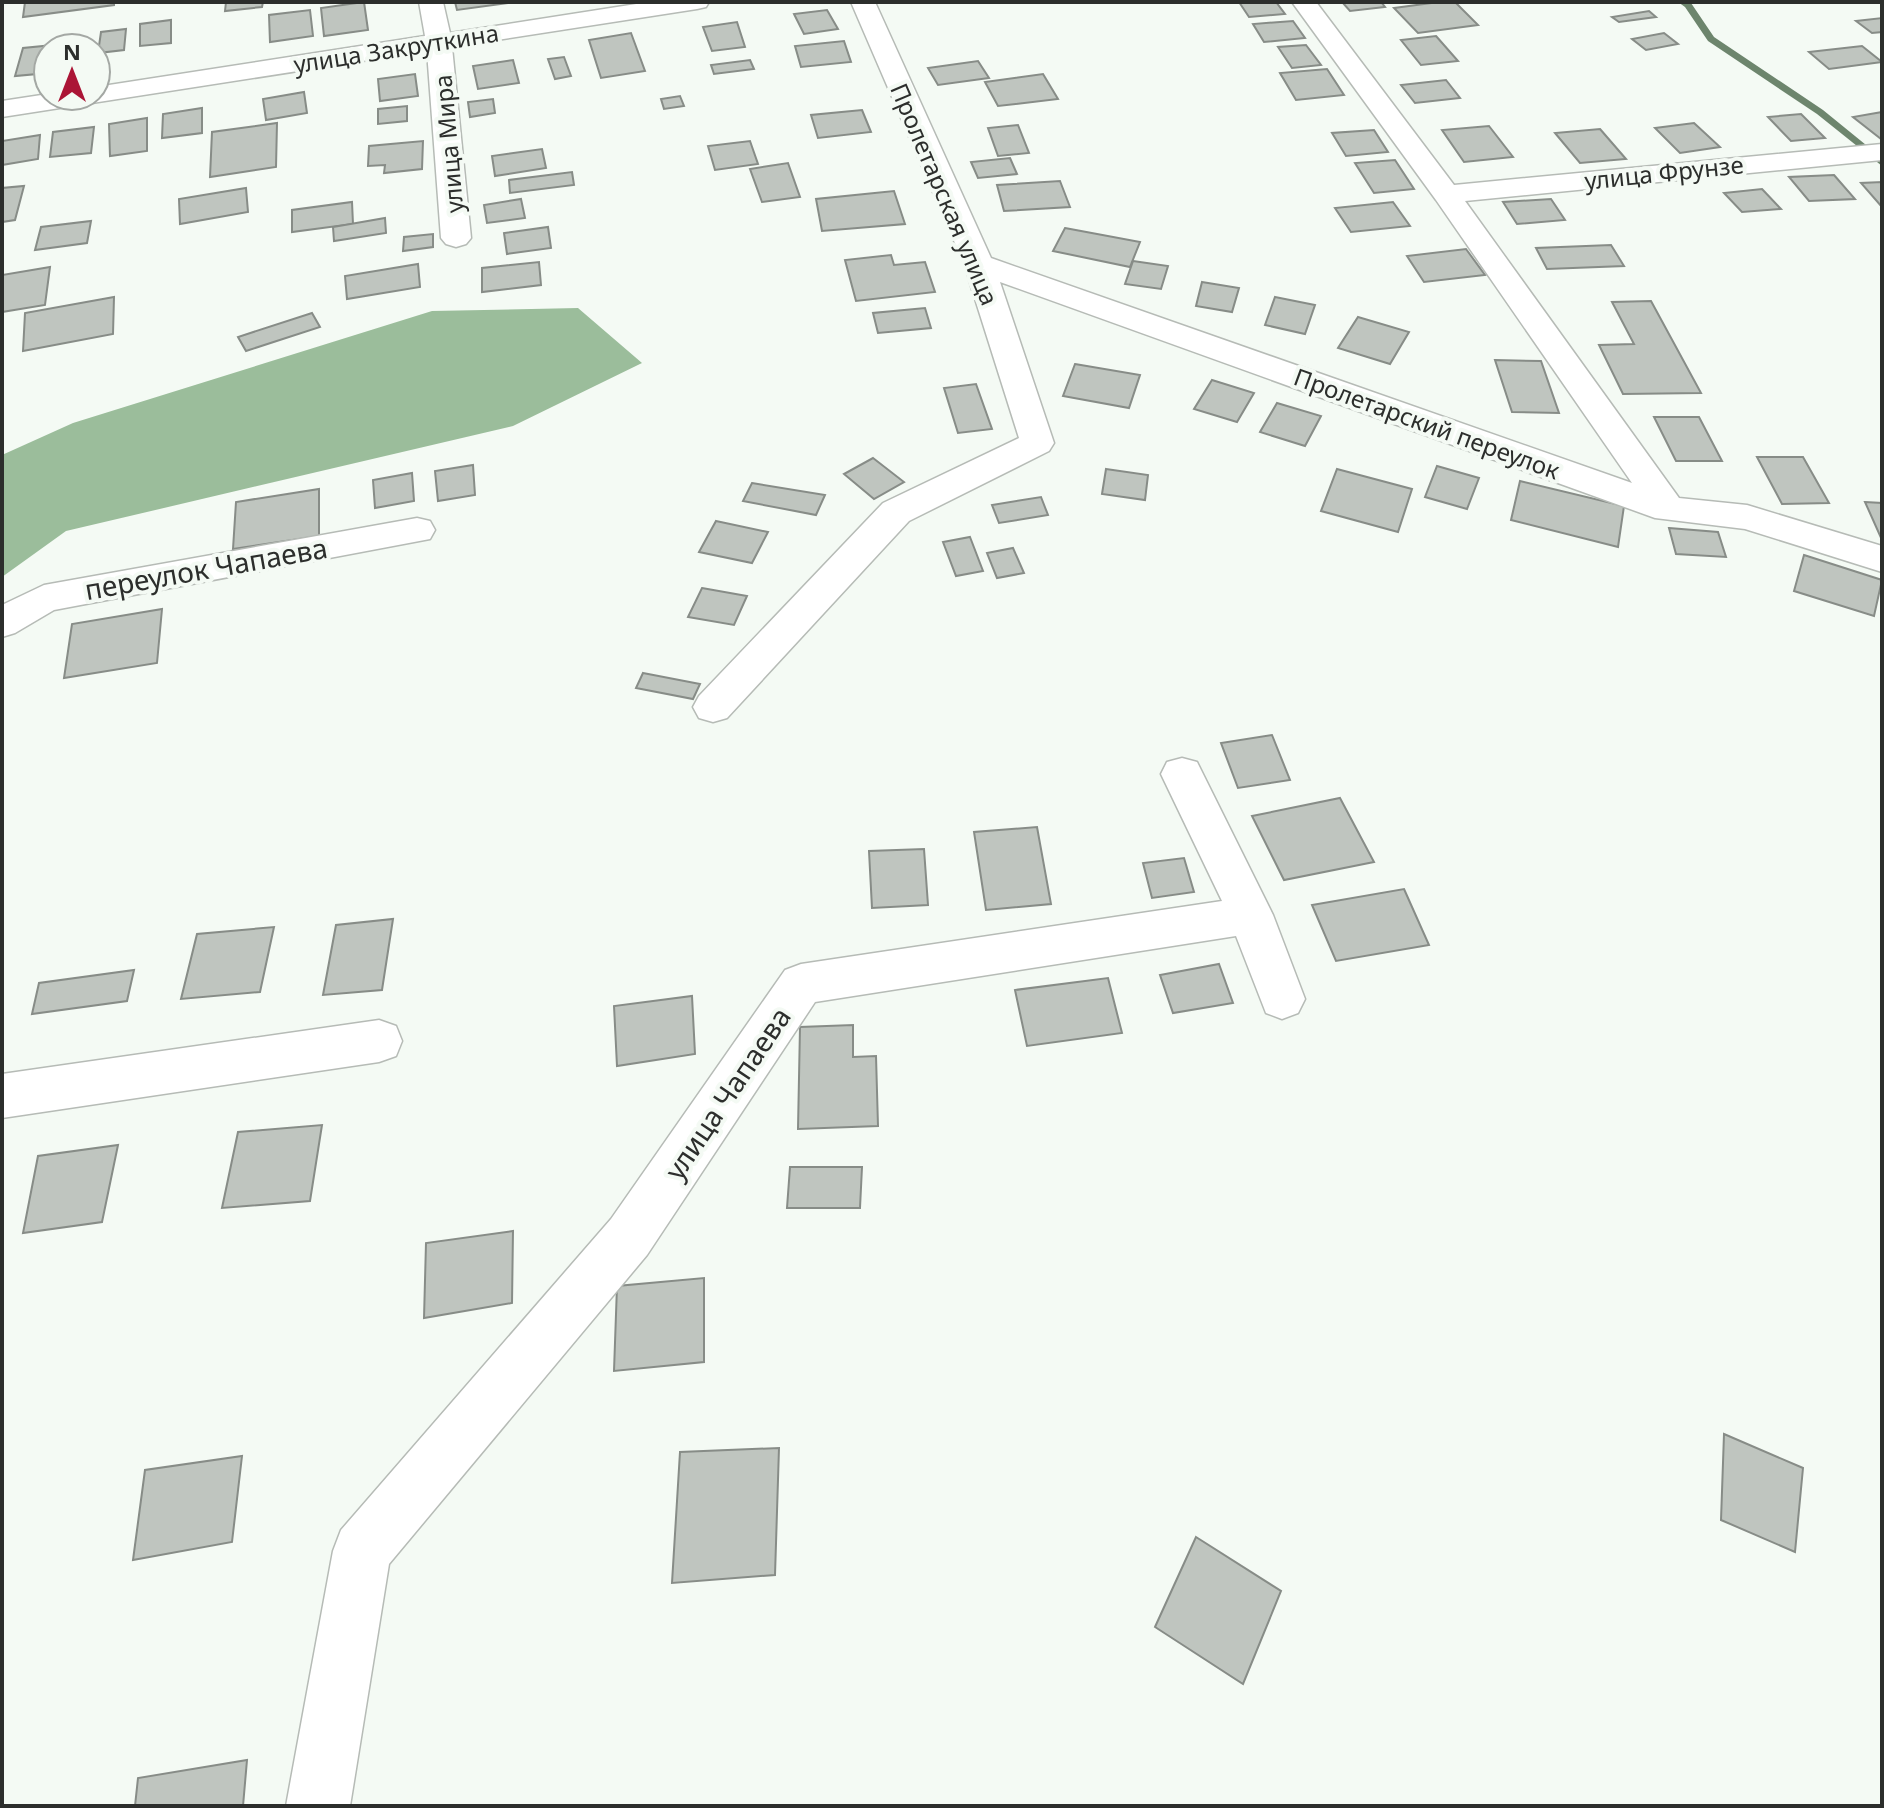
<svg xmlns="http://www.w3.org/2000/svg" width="1884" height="1808" viewBox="0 0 1884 1808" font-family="'Noto Sans',sans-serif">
<rect width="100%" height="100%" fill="#f4faf4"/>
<!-- forest -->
<path fill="#9bbd9b" d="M578 308 642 363 513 426 66 531 2 577V455L73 423 432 311Z"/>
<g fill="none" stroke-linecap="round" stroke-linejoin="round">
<!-- stream -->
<path fill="#6d856d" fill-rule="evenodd" d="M1678 2 1691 3 1714 37 1823 110 1882 158V166L1817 114 1708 41 1685 7Z"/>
</g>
<!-- building -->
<g fill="#bfc5bf" stroke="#878c87" stroke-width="2">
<path d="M25 2H114V5L23 17Z"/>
<path d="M226 2H263L262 7 225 11Z"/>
<path d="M364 2 368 30 324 36 321 8Z"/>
<path d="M455 2H515L457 10Z"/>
<path d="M1239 2H1276L1285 14 1249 17Z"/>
<path d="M1342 2H1381L1385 7 1350 11Z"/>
<path d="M1439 2H1455L1478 25 1418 33 1394 8Z"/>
<path d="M310 10 313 36 270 42 269 15Z"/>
<path d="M827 10 838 29 804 34 794 14Z"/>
<path d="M1649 11 1656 17 1619 22 1612 17Z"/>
<path d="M1882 18V32L1872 33 1856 21Z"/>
<path d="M171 20V43L140 46V24Z"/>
<path d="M1293 21 1305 38 1264 42 1253 24Z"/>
<path d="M737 22 745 47 712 51 703 27Z"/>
<path d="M126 29 124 50 98 53 101 32Z"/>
<path d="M631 33 645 71 601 78 589 40Z"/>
<path d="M1664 33 1678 44 1646 50 1632 39Z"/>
<path d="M1436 36 1458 61 1421 65 1401 40Z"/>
<path d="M844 41 851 62 801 67 795 46Z"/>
<path d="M64 44 62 48H48V73L15 76 23 48Z"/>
<path d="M1306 45 1321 65 1292 68 1278 47Z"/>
<path d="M1862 46 1882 62 1829 69 1809 52Z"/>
<path d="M564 57 571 76 555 79 548 59Z"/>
<path d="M513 60 519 83 478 89 473 66Z"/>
<path d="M750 60 754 69 714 74 711 65Z"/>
<path d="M978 61 989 78 938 85 928 68Z"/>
<path d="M1327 69 1344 95 1296 100 1280 73Z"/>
<path d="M415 74 418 96 380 101 378 79Z"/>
<path d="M1043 74 1058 99 998 106 985 82Z"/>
<path d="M1446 80 1460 98 1415 103 1401 85Z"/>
<path d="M304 92 307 113 266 120 263 99Z"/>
<path d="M680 96 684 106 664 109 661 99Z"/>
<path d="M493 99 495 113 470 117 468 102Z"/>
<path d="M407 106V121L378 124V109Z"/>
<path d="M202 108V133L162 138 163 114Z"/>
<path d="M862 110 871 132 818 138 811 115Z"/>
<path d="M1882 112 1881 139 1853 117Z"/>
<path d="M1801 114 1825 138 1791 141 1768 117Z"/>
<path d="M147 118V151L110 156 109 124Z"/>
<path d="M277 123 276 167 210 177 212 132Z"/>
<path d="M1694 123 1720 147 1680 153 1655 128Z"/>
<path d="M1018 125 1029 153 998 156 988 128Z"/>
<path d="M1489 126 1513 157 1464 162 1442 130Z"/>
<path d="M94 127 91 153 50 157 53 132Z"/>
<path d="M1600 129 1626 159 1580 163 1555 133Z"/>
<path d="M1374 130 1388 152 1346 156 1332 133Z"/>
<path d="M40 135 38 159 2 165V141Z"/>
<path d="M423 141 422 169 384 173 385 165 368 166 369 146Z"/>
<path d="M750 141 758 164 715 170 708 146Z"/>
<path d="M542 149 546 168 495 176 492 156Z"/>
<path d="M1010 158 1017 174 978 178 971 162Z"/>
<path d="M1395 160 1414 189 1374 193 1355 163Z"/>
<path d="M788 163 800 197 762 202 750 169Z"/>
<path d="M572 172 574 185 510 193 509 180Z"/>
<path d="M1834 175 1855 199 1809 201 1789 177Z"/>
<path d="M1060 181 1070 207 1004 211 997 185Z"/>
<path d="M1882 182V207L1861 183Z"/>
<path d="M24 186 15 220 2 222V188Z"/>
<path d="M246 188 248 212 180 224 179 199Z"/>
<path d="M1762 189 1781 209 1742 212 1724 193Z"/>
<path d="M894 191 905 224 822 231 816 199Z"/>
<path d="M521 199 525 218 487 223 484 205Z"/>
<path d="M1551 199 1565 220 1517 224 1503 202Z"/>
<path d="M352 202 353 224 292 232V210Z"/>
<path d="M1393 202 1410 226 1351 232 1335 208Z"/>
<path d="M385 218 386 233 334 241 333 227Z"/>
<path d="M91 221 87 243 35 250 41 227Z"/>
<path d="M548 227 551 248 507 254 504 233Z"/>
<path d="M1065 228 1140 242 1130 267 1053 251Z"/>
<path d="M433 234V247L403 251 404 237Z"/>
<path d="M1611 245 1624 266 1547 269 1536 248Z"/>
<path d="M1466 249 1485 275 1424 282 1407 256Z"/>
<path d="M891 255 894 265 925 262 935 292 856 301 845 260Z"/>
<path d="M1133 261 1168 266 1161 289 1125 284Z"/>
<path d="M539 262 541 285 482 292V268Z"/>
<path d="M418 264 420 287 347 299 345 276Z"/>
<path d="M50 267 45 305 2 312V275Z"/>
<path d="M1202 282 1239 288 1232 312 1196 306Z"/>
<path d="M114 297 113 334 23 351 25 313Z"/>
<path d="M1275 297 1315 305 1305 334 1265 325Z"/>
<path d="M1651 301 1701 393 1623 394 1599 345 1634 344 1612 302Z"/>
<path d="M925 308 931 328 878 333 873 313Z"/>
<path d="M312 313 320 327 246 351 238 337Z"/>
<path d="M1358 317 1409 332 1390 364 1338 348Z"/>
<path d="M1495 360 1541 361 1559 413 1512 412Z"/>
<path d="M1075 364 1140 375 1129 408 1063 396Z"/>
<path d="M1212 380 1254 393 1237 422 1194 409Z"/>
<path d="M976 384 992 429 958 433 944 388Z"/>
<path d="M1277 403 1321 416 1305 446 1260 432Z"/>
<path d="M1654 417H1699L1722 461H1676Z"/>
<path d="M1757 457H1803L1829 503 1782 504Z"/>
<path d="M873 458 904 482 874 499 844 474Z"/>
<path d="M473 465 475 495 438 501 435 471Z"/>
<path d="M1437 466 1479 478 1467 509 1425 497Z"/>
<path d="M1106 469 1148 475 1145 500 1102 494Z"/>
<path d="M1337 469 1412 489 1398 532 1321 511Z"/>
<path d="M412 473 414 501 375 508 373 480Z"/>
<path d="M1520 481 1624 506 1618 547 1511 520Z"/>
<path d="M752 483 825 495 816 515 743 501Z"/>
<path d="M319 489V536L233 549 236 502Z"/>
<path d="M1041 497 1048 515 999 523 992 505Z"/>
<path d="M1865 502 1882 503V540Z"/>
<path d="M716 521 768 532 752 563 699 552Z"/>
<path d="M1669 528 1718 532 1726 557 1676 554Z"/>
<path d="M970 537 983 571 956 576 943 542Z"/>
<path d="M1013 548 1024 573 997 578 987 553Z"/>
<path d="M1804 555 1882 580 1874 616 1794 591Z"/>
<path d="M702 588 747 596 734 625 688 617Z"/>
<path d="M162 609 157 663 64 678 72 624Z"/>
<path d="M643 673 700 684 693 699 636 688Z"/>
<path d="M1272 735 1290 780 1238 788 1221 743Z"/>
<path d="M1340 798 1374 862 1284 880 1252 816Z"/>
<path d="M1037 827 1051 904 986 910 974 832Z"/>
<path d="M924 849 928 905 872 908 869 851Z"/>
<path d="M1184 858 1194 892 1152 898 1143 863Z"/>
<path d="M1404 889 1429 945 1336 961 1312 905Z"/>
<path d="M393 919 382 990 323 995 336 925Z"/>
<path d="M274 927 260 992 181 999 197 934Z"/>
<path d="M1219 964 1233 1003 1173 1013 1160 975Z"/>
<path d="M134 970 127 1001 32 1014 39 983Z"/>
<path d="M1108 978 1122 1033 1027 1046 1015 990Z"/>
<path d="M692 996 695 1054 617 1066 614 1006Z"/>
<path d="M853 1025V1057L876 1056 878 1126 798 1129 800 1027Z"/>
<path d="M322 1125 310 1201 222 1208 238 1132Z"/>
<path d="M118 1145 102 1222 23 1233 38 1156Z"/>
<path d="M790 1167H862L860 1208H787Z"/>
<path d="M513 1231 512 1303 424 1318 426 1243Z"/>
<path d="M704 1278V1362L614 1371 617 1286Z"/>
<path d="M1724 1434 1803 1468 1795 1552 1721 1520Z"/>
<path d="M779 1448 775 1575 672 1583 680 1452Z"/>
<path d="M242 1456 232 1542 133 1560 145 1470Z"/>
<path d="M1196 1537 1281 1591 1243 1684 1155 1627Z"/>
<path d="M247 1760 243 1806H135L138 1778Z"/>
</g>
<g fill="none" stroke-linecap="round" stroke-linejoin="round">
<defs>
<g id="minor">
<path d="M419 2H443L450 33 649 2H709L706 7 697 9 452 47 471 238 466 244 456 247 446 244 441 238 427 51 2 117V101L48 94 96 96V87L425 36Z"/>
<path d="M851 2H875L991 258 1632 483 1436 200 1292 2H1316L1454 185 1882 144V160L1465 201 1679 498 1747 505 1882 546V572L1745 529 1655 518 1000 282 1054 443 1049 451 909 521 727 718 713 722 699 718 693 707 699 696 883 503 1019 438 964 264Z"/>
<path d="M417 518 430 521 435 530 430 539 54 610 15 633 2 637V605L44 585Z"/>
<path d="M1182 758 1197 762 1273 915 1305 999 1298 1013 1282 1019 1266 1013 1236 936 815 1002 647 1255 389 1564 350 1806H286L333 1551 341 1530 611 1219 785 970 801 964 1222 901 1161 774 1167 762Z"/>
<path d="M379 1020 396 1026 402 1041 396 1056 379 1062 2 1118V1074Z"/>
</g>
</defs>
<!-- minor casing -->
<use href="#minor" stroke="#b6bbb6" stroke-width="3"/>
<!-- minor -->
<use href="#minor" fill="#fff" fill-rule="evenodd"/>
</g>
<g text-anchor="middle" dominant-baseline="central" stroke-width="8" stroke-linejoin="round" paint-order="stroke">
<!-- far-street labels -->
<g font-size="24" fill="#2c2e2c" stroke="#f4faf4">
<text transform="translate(396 48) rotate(-9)">улица Закруткина</text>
<text transform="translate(448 144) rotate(-95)">улица Мира</text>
<text transform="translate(1664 172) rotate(-6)">улица Фрунзе</text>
<text transform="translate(945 194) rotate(67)">Пролетарская улица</text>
<text transform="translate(1427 423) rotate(20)">Пролетарский переулок</text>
</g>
<!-- street labels -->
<g font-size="28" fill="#2c2e2c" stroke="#f4faf4">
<text transform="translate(206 568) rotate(-10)">переулок Чапаева</text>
<text transform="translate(727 1093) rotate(-56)">улица Чапаева</text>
</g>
</g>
<!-- border -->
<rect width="1884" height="1808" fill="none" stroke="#2c2e2c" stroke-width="8"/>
<!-- north arrow -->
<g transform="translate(72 72)"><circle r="38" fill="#f4faf4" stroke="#a4a8a4" stroke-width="2"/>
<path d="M0-6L14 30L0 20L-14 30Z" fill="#ab1536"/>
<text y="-12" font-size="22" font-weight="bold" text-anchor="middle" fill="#2c2e2c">N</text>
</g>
</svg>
